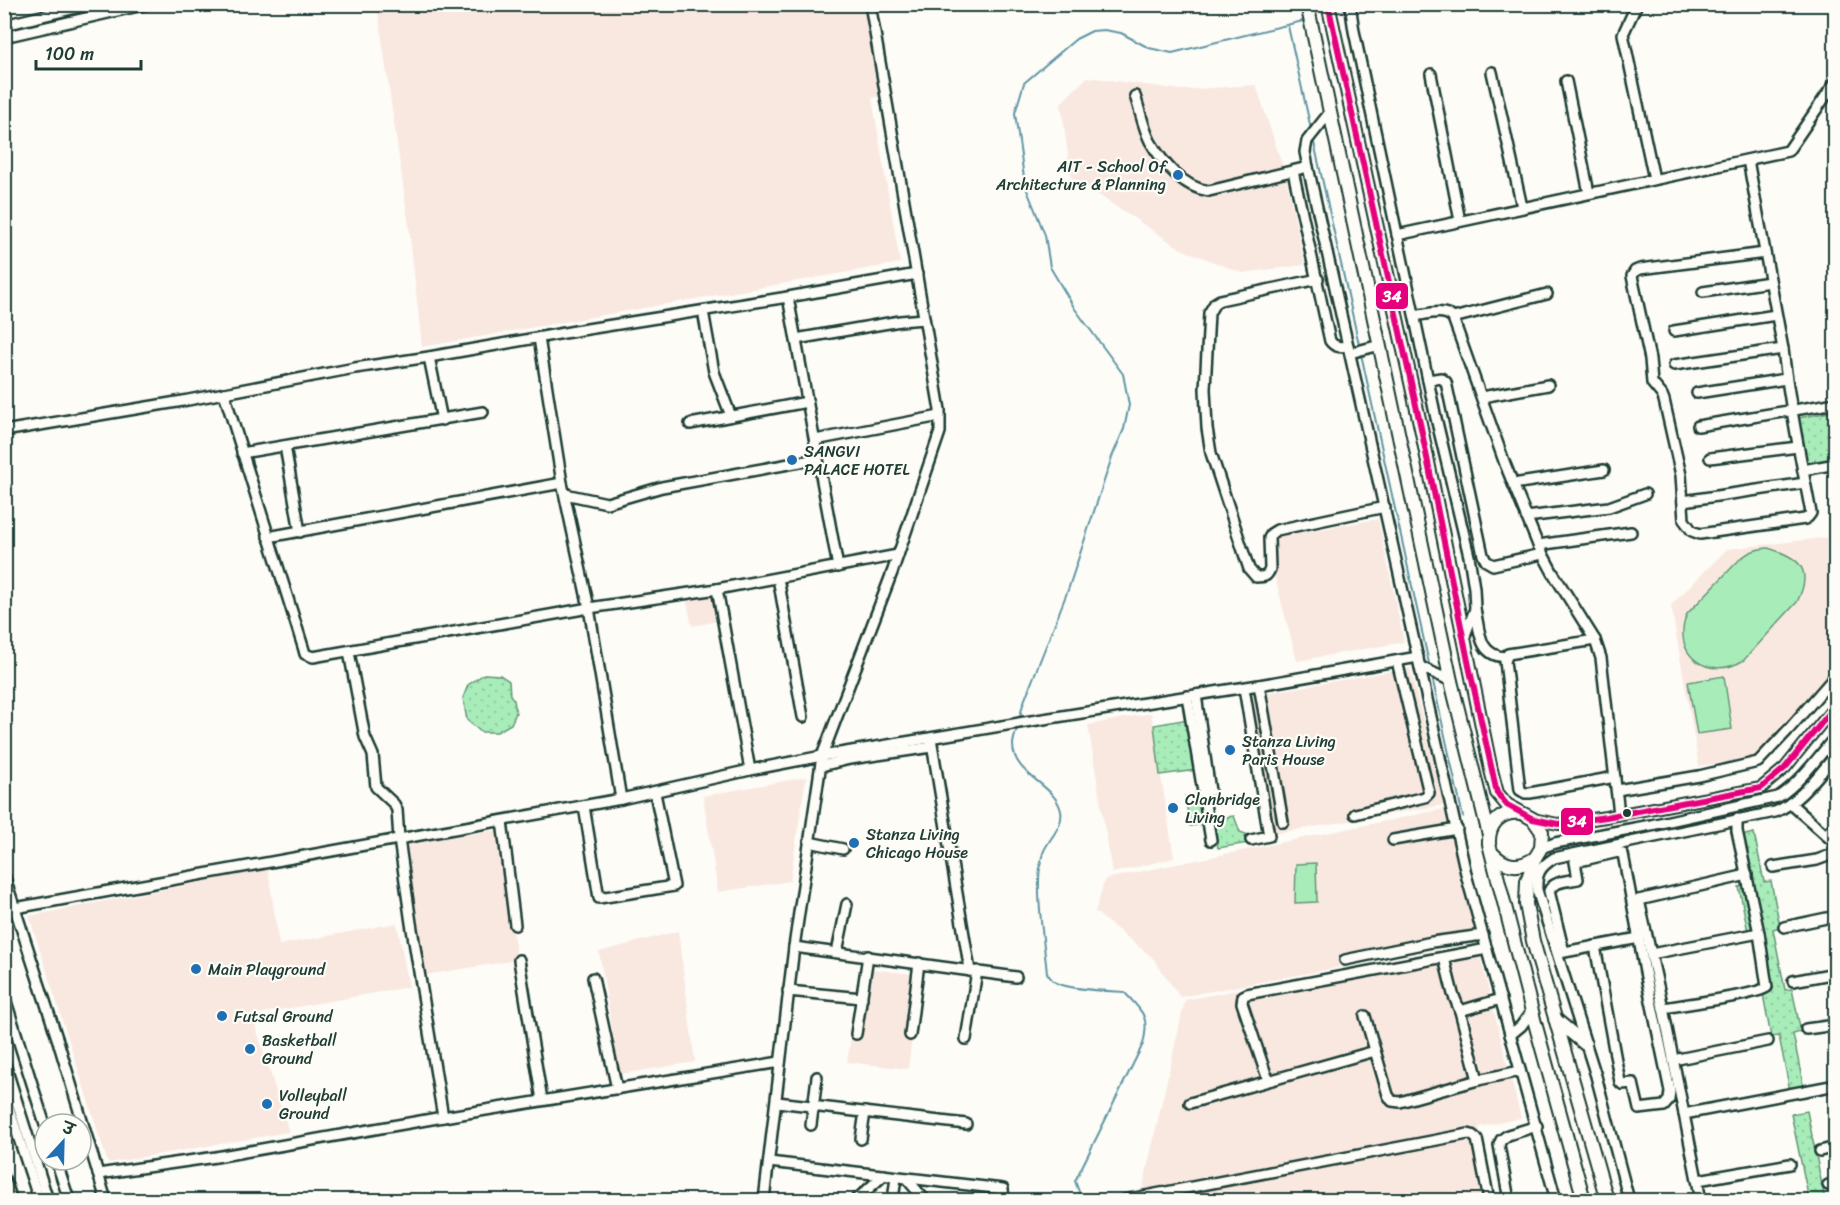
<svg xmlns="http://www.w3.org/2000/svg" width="1840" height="1205" viewBox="0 0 1840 1205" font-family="Sriracha,'Playpen Sans Deva',sans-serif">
<defs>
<pattern id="park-dots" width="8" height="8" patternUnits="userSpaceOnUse" patternTransform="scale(1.5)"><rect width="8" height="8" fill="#a8edb9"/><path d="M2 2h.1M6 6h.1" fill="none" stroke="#90cca0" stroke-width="1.8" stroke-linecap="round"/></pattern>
</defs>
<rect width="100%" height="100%" fill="#fdfcf7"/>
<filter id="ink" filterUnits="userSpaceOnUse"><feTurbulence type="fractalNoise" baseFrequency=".0167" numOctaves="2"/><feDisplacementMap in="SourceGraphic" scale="12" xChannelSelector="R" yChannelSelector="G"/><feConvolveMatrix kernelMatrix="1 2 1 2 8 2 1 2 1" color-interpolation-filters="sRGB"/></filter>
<g filter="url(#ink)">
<!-- built -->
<g fill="#f9e8e0">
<path d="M377 5H865L885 95 872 98 900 263 422 347 409 227Z"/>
<path d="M1087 77 1182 90 1256 85 1285 173 1305 265 1242 273 1181 249 1071 177 1061 103Z"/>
<path d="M1378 519 1404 642 1297 661 1265 539Z"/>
<path d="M1832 537 1836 560 1835 668 1758 758 1699 766 1671 605 1727 549Z"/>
<path d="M713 594 719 621 692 626 686 598Z"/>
<path d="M1410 668 1444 805 1272 834 1249 696Z"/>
<path d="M1151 713 1174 858 1112 873 1088 725Z"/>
<path d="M806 777 790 881 718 892 703 796Z"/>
<path d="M1444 809 1481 941 1180 997 1152 957 1095 912 1105 879Z"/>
<path d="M498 830 517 960 425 975 404 844Z"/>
<path d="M268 869 279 945 397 923 409 987 252 1015 289 1132 108 1163 29 916Z"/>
<path d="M678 931 695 1062 620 1074 599 952Z"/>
<path d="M1477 944 1521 1118 1479 1127 1493 1200H1126L1141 1195 1185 1000Z"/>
<path d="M863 968 920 975 908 1069 847 1062Z"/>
</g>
<!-- park -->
<g fill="url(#park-dots)" stroke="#649576" stroke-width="1.5">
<path d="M1835 411V459L1807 464 1798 418Z"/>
<path d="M484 674 500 675 509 681 510 695 514 700 516 713 511 724 497 732H481L467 720 463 698 468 685Z"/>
<path d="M1188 719 1196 770 1160 775 1154 725Z"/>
<path d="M1234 816 1240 832 1246 834 1249 843 1218 848 1212 819Z"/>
<path d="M1754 833 1764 882 1771 881 1780 927 1773 929 1785 990 1792 989 1801 1032 1793 1034 1804 1089 1790 1091 1779 1036 1771 1037 1763 994 1769 992 1757 931 1748 932 1739 887 1746 886 1737 837Z"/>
<path d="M1807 1111 1825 1200H1809L1791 1114Z"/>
</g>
<!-- garden -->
<g fill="#a8edb9" stroke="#649576" stroke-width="1.5">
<path d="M1768 548C1799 557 1814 569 1797 602L1744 660C1709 682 1670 655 1687 614L1741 558C1750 551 1757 549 1768 548Z"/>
<path d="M1724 676 1732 729 1697 734 1688 682Z"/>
<path d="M1201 794 1206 824 1190 826 1185 796Z"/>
<path d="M1316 863 1317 902 1295 903 1296 864Z"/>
</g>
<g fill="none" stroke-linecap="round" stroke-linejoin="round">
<!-- stream -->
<g stroke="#6196a4" stroke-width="2">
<path d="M1354 8 1368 4"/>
<path d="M1333 14 1348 10"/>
<path d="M1288 26 1311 129"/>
<path d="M1313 138 1360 349"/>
<path d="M1361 354 1430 668"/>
<path d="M1432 677 1463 817"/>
<path d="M1019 721 1023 704 1068 590 1112 457 1124 429 1129 405 1123 374 1075 309 1050 267 1045 235 1025 185 1015 113 1024 83 1076 39 1092 31 1104 30 1121 33 1149 48 1172 53 1307 20"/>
<path d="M1018 726C1016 732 1013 739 1013 745 1013 776 1055 783 1061 811 1064 827 1048 839 1043 853 1033 883 1044 940 1047 973 1050 977 1052 981 1057 983 1070 990 1108 991 1124 992 1143 1012 1150 1016 1143 1044L1075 1181 1082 1200"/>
</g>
<defs>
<g id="minor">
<path d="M1350 4 1354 31 1436 418 1469 556 1474 588 1475 609 1464 638"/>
<path d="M1637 4 1623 34 1654 179"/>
<path d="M4 25 92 4"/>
<path d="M4 37 147 4"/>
<path d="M1492 72 1522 207"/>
<path d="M1431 74 1460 221"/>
<path d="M1566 81 1589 193"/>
<path d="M1135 96C1140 110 1143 127 1150 141 1162 162 1183 188 1209 191L1308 167"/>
<path d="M1330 112 1307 141 1305 152 1308 167 1467 878 1556 1200"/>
<path d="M1748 160 1783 349C1789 404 1801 459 1811 513L1808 517 1805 519 1700 534 1692 531 1684 520 1681 475 1664 400 1662 395 1652 383 1650 359 1632 276 1635 271 1640 269 1765 253"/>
<path d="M1293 171 1330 341C1335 348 1341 347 1348 346"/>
<path d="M1397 235 1788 151 1836 81"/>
<path d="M1318 279 1220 300 1215 303 1209 313 1205 389 1207 428 1211 453 1249 569 1256 577C1264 577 1267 577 1270 569L1269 538 1272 533 1277 530 1385 507"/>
<path d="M1703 292 1770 282"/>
<path d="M788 297 838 567"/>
<path d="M703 311 714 372 731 416"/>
<path d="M1415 316C1427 314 1444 308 1453 318L1505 464 1538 545 1553 573 1595 640 1601 658 1619 814"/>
<path d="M1453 318 1547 294"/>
<path d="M1674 331 1776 315"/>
<path d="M539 338 562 483 589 608 621 799"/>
<path d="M796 339 900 321 924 319"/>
<path d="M1350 353 1380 345"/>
<path d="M429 357 442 420"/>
<path d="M1674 365 1783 349"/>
<path d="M1428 380 1441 378 1446 382 1483 555 1486 561 1493 565 1542 554"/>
<path d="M224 393 304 650 305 654 313 657 589 608 717 589 898 555"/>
<path d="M1697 393 1786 379"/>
<path d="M1482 397 1548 385"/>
<path d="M690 424 807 402"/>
<path d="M1698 426 1836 403"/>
<path d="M4 431 183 401 355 368 429 357 581 330 788 297 917 274"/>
<path d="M815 440 940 416"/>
<path d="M285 446 300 532"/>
<path d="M242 453 483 412"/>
<path d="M1710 458 1798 447"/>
<path d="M1803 470 1836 464"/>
<path d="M1513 484 1604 470"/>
<path d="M565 494 607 503 662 487 817 459"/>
<path d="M1683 501 1805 483"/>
<path d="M1526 517 1609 507 1645 494"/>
<path d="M268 537 562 483"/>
<path d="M1538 545 1631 532"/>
<path d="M778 578 803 717"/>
<path d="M717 589 750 770"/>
<path d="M1475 609C1480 631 1478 656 1506 657"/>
<path d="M1595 640 1508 654 1505 661 1520 790 1525 793H1530L1615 777"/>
<path d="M349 652 365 737 373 755 376 787 394 804 397 810 399 839 411 923 443 1117"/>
<path d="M1421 667 1451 681"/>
<path d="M1259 685 1283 822"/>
<path d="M1244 688 1269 836 1251 840"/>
<path d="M1196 695 1210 791"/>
<path d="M1187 696 1211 840"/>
<path d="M931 738 970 971"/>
<path d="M821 766 850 759 932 747"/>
<path d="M1617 790 1699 776 1758 762 1789 729 1836 675"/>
<path d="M1790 803 1836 844"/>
<path d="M584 806 599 898 674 886 655 793"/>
<path d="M1355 814 1425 797 1429 793 1397 661"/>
<path d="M1533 819 1558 824 1606 817 1761 788 1785 768 1836 705"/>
<path d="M502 821 515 925"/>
<path d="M1826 835 1836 824"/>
<path d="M1393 840 1457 829"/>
<path d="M809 842 843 849"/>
<path d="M1541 848 1555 843 1651 825 1778 797C1801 782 1818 757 1836 736"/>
<path d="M1773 867 1817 860 1836 853"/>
<path d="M4 875 58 1041 106 1200"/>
<path d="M1639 900 1663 1008 1701 1200"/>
<path d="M1639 900 1747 875"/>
<path d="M15 908 621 799 750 770 822 756 1031 721 1259 685 1418 657"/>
<path d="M1784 927 1836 916"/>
<path d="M794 947 1016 977"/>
<path d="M837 952 847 904"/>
<path d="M1564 952 1549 891C1553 881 1568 881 1578 879L1575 862 1618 852 1623 854 1645 972 1670 1091 1669 1100 1664 1106 1639 1109 1633 1083 1622 1084 1620 1082 1595 946"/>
<path d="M1559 953 1639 938"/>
<path d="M1651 954 1759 933"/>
<path d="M1444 958 1453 994 1460 1011 1478 1080"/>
<path d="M519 960 542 1100"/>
<path d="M1345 960 1432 942 1483 935"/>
<path d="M593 978 617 1089"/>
<path d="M1793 981 1836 973"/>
<path d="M788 991 862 998"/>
<path d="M4 995 45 1125"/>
<path d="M1663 1008C1680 1005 1758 995 1767 987L1759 933 1737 831V819"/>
<path d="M1460 1011 1501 999"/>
<path d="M1365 1016 1388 1095 1392 1101 1400 1102 1478 1080 1520 1071"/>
<path d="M1806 1029 1836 1025"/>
<path d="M856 1034 868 956"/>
<path d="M910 1035 919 963"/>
<path d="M1510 1035 1521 1026 1532 1011"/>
<path d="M966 1039 977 971"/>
<path d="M1673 1060 1768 1041"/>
<path d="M4 1061 48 1200"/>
<path d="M1268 1080 1242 1003 1243 996 1247 994 1487 949"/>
<path d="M4 1093 39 1200"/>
<path d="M777 1102 966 1124"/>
<path d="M1190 1103 1375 1051"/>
<path d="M1684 1114 1836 1085"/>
<path d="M811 1125 817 1077"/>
<path d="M861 1139 865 1112"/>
<path d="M1820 1151 1836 1147"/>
<path d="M56 1160 69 1200"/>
<path d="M769 1162 1003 1189 1004 1200"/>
<path d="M98 1174 216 1157 443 1117 780 1062"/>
<path d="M4 1178 12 1200"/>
<path d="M906 1178 925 1200"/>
<path d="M1698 1180 1790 1164"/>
<path d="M1828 1185 1836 1183"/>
<path d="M764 1200 794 947 822 756 893 570 940 432V410L870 4"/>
<path d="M856 1200 884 1175"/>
<path d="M893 1200 896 1177"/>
<path d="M1124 1200 1468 1134 1472 1135 1477 1139 1489 1200"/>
<path d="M1509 1200 1499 1145 1501 1140 1508 1135 1537 1126"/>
<path d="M1629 1200 1596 1076 1537 890C1536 873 1540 867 1554 858L1775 812C1800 802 1818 775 1836 755"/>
</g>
<g id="major">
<path d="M1307 4 1451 681 1489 835"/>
<path d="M1328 4 1421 428 1491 770 1497 793 1507 805 1533 819 1542 832 1541 848 1535 858 1527 881 1526 904 1533 941 1607 1200"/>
<path d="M1521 813C1500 811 1488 824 1489 844L1535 1023 1584 1200"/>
<path d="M1492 853C1505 867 1519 869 1535 858"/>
<path d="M1555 1019 1585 1044"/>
</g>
</defs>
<!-- minor casing -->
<use href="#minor" stroke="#1f3d34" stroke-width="14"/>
<!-- major casing -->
<use href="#major" stroke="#1f3d34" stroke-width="16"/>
<!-- minor -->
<use href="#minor" stroke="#fdfcf7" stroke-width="9"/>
<!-- major -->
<use href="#major" stroke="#fdfcf7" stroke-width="12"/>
<defs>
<path id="bus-1" d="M1328 4 1421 428 1469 666 1497 793 1507 805 1533 819 1558 824 1606 817 1761 788 1785 768 1836 705"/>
</defs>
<!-- bus-1 casing -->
<use href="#bus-1" stroke="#fdfcf7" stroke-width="10"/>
<!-- bus-1 -->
<use href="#bus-1" stroke="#e5007d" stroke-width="6"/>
</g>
</g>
<!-- markers -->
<g fill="#1f6fb2" stroke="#fdfcf7" stroke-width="2">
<circle cx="1178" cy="175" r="6"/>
<circle cx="792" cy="460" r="6"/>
<circle cx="1230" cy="750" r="6"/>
<circle cx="1173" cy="808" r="6"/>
<circle cx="854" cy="843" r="6"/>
<circle cx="196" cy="969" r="6"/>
<circle cx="222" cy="1016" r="6"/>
<circle cx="250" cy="1049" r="6"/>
<circle cx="267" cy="1104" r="6"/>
</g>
<circle fill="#1f3d34" stroke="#fdfcf7" stroke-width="2" cx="1627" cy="813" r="5"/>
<g text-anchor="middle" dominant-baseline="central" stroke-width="4.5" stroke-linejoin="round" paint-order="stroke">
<!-- poi labels -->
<g font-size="16" fill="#1f3d34" stroke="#fdfcf7" text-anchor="start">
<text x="1166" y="166" text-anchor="end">AIT - School Of<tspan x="1166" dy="18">Architecture &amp; Planning</tspan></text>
<text x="804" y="451">SANGVI<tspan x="804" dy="18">PALACE HOTEL</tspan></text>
<text x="1242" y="741">Stanza Living<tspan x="1242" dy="18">Paris House</tspan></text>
<text x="1185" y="799">Clanbridge<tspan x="1185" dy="18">Living</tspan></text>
<text x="866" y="834">Stanza Living<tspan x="866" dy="18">Chicago House</tspan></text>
<text x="208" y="969">Main Playground</text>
<text x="234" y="1016">Futsal Ground</text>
<text x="262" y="1040">Basketball<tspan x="262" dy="18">Ground</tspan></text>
<text x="279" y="1095">Volleyball<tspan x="279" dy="18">Ground</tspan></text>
</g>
</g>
<g stroke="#fdfcf7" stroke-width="2">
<rect x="1375" y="282" width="34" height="28" rx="6" fill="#e5007d"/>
<rect x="1560" y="807" width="34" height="29" rx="6" fill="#e5007d"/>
</g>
<g font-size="16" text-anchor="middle" font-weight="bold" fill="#fff">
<text x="1392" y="302">34</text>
<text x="1577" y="827">34</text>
</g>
<!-- margin -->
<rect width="1840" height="1205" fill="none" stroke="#fdfcf7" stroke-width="24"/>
<rect x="12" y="12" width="1816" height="1181" fill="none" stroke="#1f3d34" stroke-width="2" filter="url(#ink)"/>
<!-- north arrow -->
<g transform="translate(63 1142) rotate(22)"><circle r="28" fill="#fdfcf7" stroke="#a4b0a9" stroke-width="1.5"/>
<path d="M0-4.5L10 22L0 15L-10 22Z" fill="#1f6fb2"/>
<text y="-9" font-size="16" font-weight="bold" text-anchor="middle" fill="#1f3d34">उ</text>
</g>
<!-- scale -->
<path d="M36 60v9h105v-9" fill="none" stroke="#1f3d34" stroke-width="3"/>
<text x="45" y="60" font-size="18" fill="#1f3d34" stroke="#fdfcf7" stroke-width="4.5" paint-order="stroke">100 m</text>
</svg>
